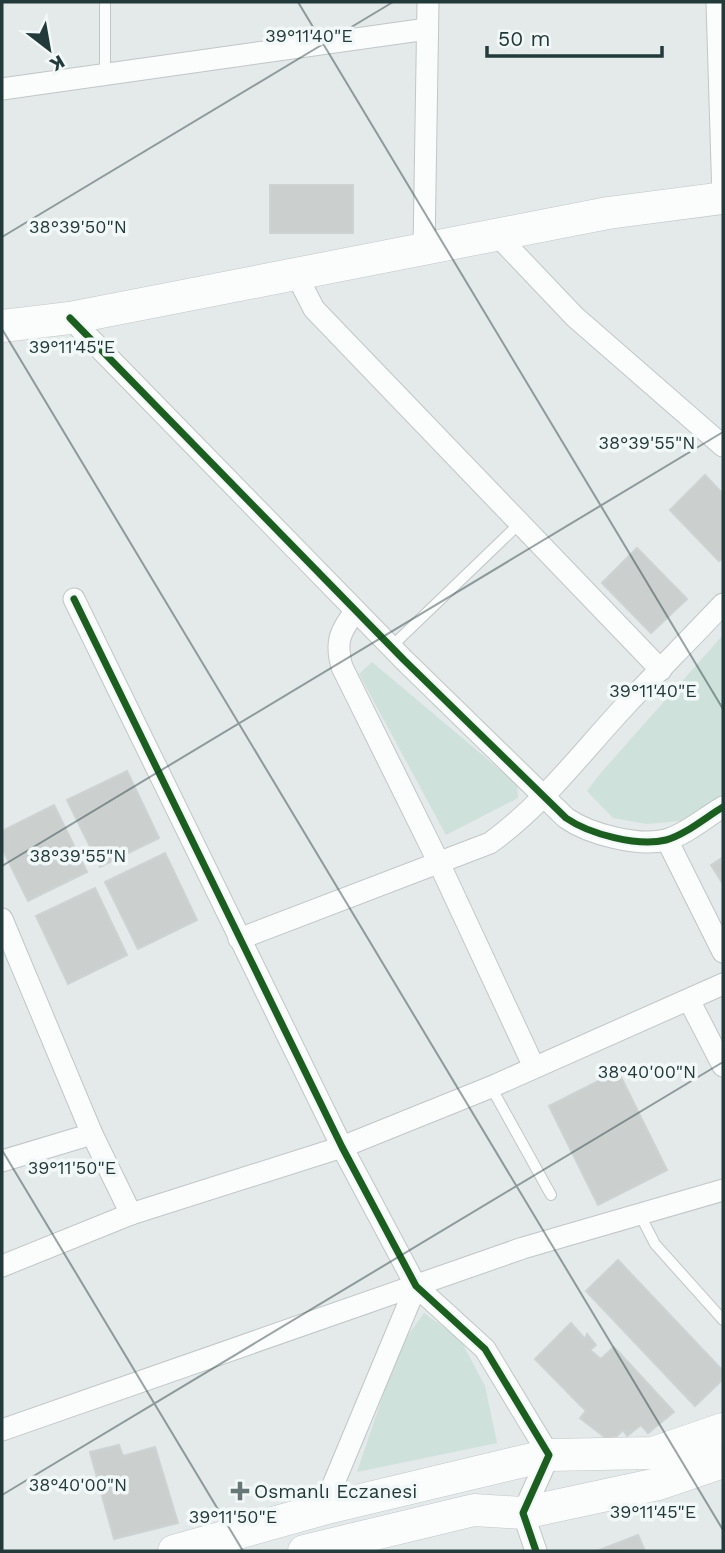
<svg xmlns="http://www.w3.org/2000/svg" width="725" height="1553" viewBox="0 0 725 1553" font-family="'Work Sans',sans-serif">
<rect width="100%" height="100%" fill="#e4e9e9"/>
<!-- green -->
<g fill="#cee1db">
<path d="M723 635V803L701 819 647 824 613 818 587 791 599 775Z"/>
<path d="M372 662 517 784 518 798 446 835 359 674Z"/>
<path d="M424 1313 460 1339 485 1386 497 1443 357 1472 399 1348Z"/>
</g>
<!-- building -->
<g fill="#cbd0cf" stroke="#cdd2d2" stroke-width="2">
<rect x="270" y="185" width="83" height="48"/>
<path d="M705 475 723 494V557L719 561 670 510Z"/>
<path d="M637 548 687 599 651 633 602 583Z"/>
<path d="M127 771 159 838 100 867 67 800Z"/>
<path d="M54 805 87 872 28 901 2 848V831Z"/>
<path d="M165 853 197 920 138 949 105 882Z"/>
<path d="M723 857V884L711 865Z"/>
<path d="M95 888 127 955 68 984 36 916Z"/>
<path d="M618 1071 667 1170 598 1205 549 1106Z"/>
<path d="M618 1260 723 1371V1379L695 1406 586 1291Z"/>
<path d="M571 1323 585 1339 587 1334 596 1345 590 1350 601 1359 614 1347 674 1412 648 1433 641 1425 627 1436 623 1430 611 1442 580 1418 586 1411 535 1359Z"/>
<path d="M119 1445 123 1456 155 1447 178 1523 114 1539 90 1452Z"/>
<path d="M638 1535 645 1551H597Z"/>
</g>
<g fill="none" stroke-linecap="round" stroke-linejoin="round">
<defs>
<g id="lane">
<path d="M105 74V2"/>
<path d="M391 647 520 523"/>
<path d="M491 1087 551 1195"/>
<path d="M639 1213 655 1244 723 1320"/>
</g>
<g id="street">
<path d="M717 2 723 199"/>
<path d="M2 89 427 29"/>
<path d="M497 235 575 317 723 446"/>
<path d="M424 249 428 2"/>
<path d="M296 274 314 309 661 670"/>
<path d="M70 318 404 660 566 818C589 834 638 847 666 840 685 835 706 817 723 807"/>
<path d="M74 599 342 1147 416 1286 485 1349 549 1455 523 1513 536 1551"/>
<path d="M355 612C340 631 335 642 342 667L439 863 534 1067"/>
<path d="M667 840 723 952"/>
<path d="M2 919 92 1134 131 1214"/>
<path d="M239 939 490 843C543 805 581 753 626 705 658 671 691 638 723 604"/>
<path d="M689 1000 723 1066"/>
<path d="M2 1161 92 1134"/>
<path d="M2 1266 131 1214 342 1147 491 1087 723 984"/>
<path d="M2 1430 523 1248 723 1190"/>
<path d="M323 1509 416 1286"/>
</g>
<g id="secondary">
<path d="M2 326 70 318 608 213 723 198"/>
<path d="M174 1551 323 1509 549 1455 653 1453 723 1429"/>
<path d="M304 1551 474 1510 523 1513 658 1484 723 1462"/>
</g>
</defs>
<!-- lane casing -->
<use href="#lane" stroke="#c1c6c6" stroke-width="12"/>
<!-- street casing -->
<use href="#street" stroke="#c1c6c6" stroke-width="23"/>
<!-- secondary casing -->
<use href="#secondary" stroke="#c0c6c6" stroke-width="33"/>
<!-- lane -->
<use href="#lane" stroke="#fbfcfc" stroke-width="10"/>
<!-- street -->
<use href="#street" stroke="#fbfcfc" stroke-width="21"/>
<!-- secondary -->
<use href="#secondary" stroke="#fbfcfc" stroke-width="32"/>
<defs>
<g id="cycleway">
<path d="M70 318 404 660 566 818C589 834 638 847 666 840 685 835 706 817 723 807"/>
<path d="M74 599 342 1147 416 1286 485 1349 549 1455 523 1513 536 1551"/>
</g>
</defs>
<!-- cycleway casing -->
<use href="#cycleway" stroke="#f2f8f7" stroke-width="11"/>
<!-- cycleway -->
<use href="#cycleway" stroke="#1b5e20" stroke-width="7"/>
</g>
<!-- ticks -->
<path fill="none" stroke="#233a3b" stroke-width="2" stroke-opacity="0.45" d="M298 2 723 709M2 237 393 2M2 329 723 1530M2 866 723 432M2 1150 243 1551M2 1495 723 1062"/>
<!-- markers -->
<path fill="#677778" stroke="#f2f8f7" stroke-width="2.5" d="M236.5 1480.5h7v7h7v7h-7v7h-7v-7h-7v-7h7z"/>
<g text-anchor="middle" dominant-baseline="central" stroke-width="7" stroke-linejoin="round" paint-order="stroke">
<!-- poi labels -->
<g font-size="19" fill="#233a3b" stroke="#f2f8f7" text-anchor="start">
<text x="254" y="1491">Osmanlı Eczanesi</text>
</g>
</g>
<g font-size="18" text-anchor="middle" fill="#233a3b" stroke="#f2f8f7" stroke-width="7" stroke-linejoin="round" paint-order="stroke">
<text x="309" y="42">39°11'40"E</text>
<text x="78" y="233">38°39'50"N</text>
<text x="72" y="353">39°11'45"E</text>
<text x="647" y="449">38°39'55"N</text>
<text x="653" y="697">39°11'40"E</text>
<text x="78" y="862">38°39'55"N</text>
<text x="647" y="1078">38°40'00"N</text>
<text x="72" y="1174">39°11'50"E</text>
<text x="78" y="1491">38°40'00"N</text>
<text x="653" y="1518">39°11'45"E</text>
<text x="233" y="1523">39°11'50"E</text>
</g>
<!-- border -->
<rect width="725" height="1553" fill="none" stroke="#233a3b" stroke-width="7"/>
<!-- north arrow -->
<g transform="translate(49 49) rotate(149)" stroke="#f2f8f7" stroke-width="5" paint-order="stroke">
<path d="M0-5L12 26L0 18L-12 26Z" fill="#233a3b"/>
<text y="-10" font-size="19" font-weight="bold" text-anchor="middle" fill="#233a3b">K</text>
</g>
<!-- scale -->
<path d="M487 46v10h175v-10" fill="none" stroke="#233a3b" stroke-width="3.5"/>
<text x="498" y="46" font-size="21" fill="#233a3b" stroke="#f2f8f7" stroke-width="5" paint-order="stroke">50 m</text>
</svg>
